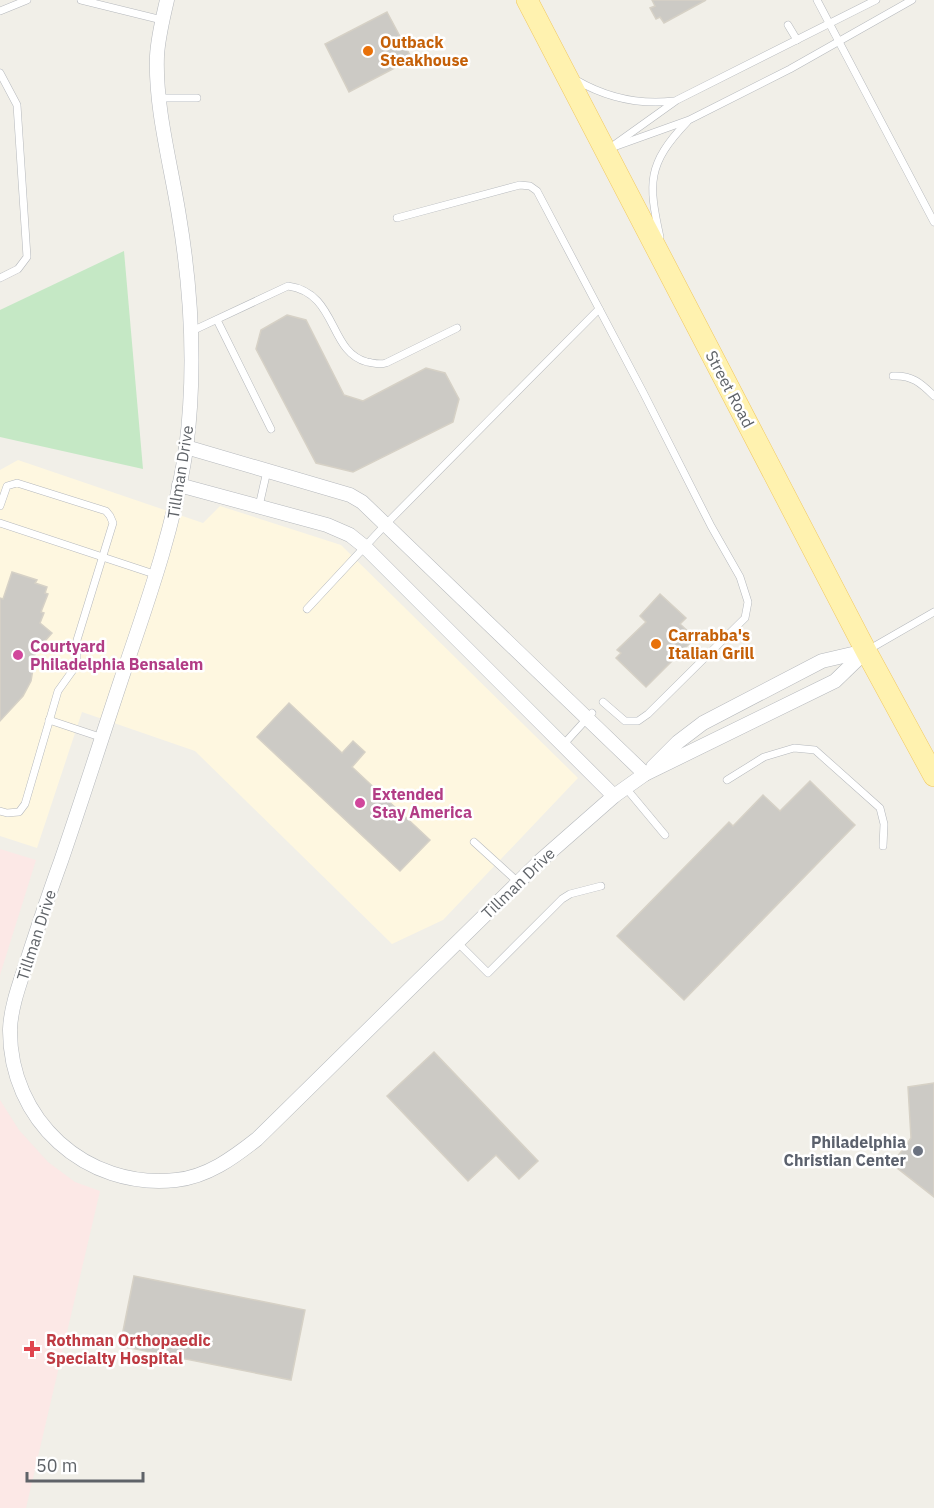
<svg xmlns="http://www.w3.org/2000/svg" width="934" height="1508" viewBox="0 0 934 1508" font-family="'IBM Plex Sans',sans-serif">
<rect width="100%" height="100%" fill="#f1efe8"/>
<!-- commercial -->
<path fill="#fef7e0" d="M18 460 203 523 220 506 341 545 578 778 443 920 392 944 195 751 82 712 37 848 0 836V470Z"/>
<!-- medical -->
<g fill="#fce8e6">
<path d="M0 849 36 860 0 975Z"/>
<path d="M0 1100 19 1130 48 1162 75 1182 100 1191 26 1508H0Z"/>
</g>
<!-- green -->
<path fill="#c5e8c5" d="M124 251 143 469 0 437V310Z"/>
<!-- building -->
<g fill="#cccac5" stroke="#d6d1c6" stroke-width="1.5">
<path d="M652 0H706L664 23 660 17 656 19 650 8 655 6Z"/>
<path d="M387 12 412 59 349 92 325 44Z"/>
<path d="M287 315 306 320 344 395 363 401 426 368 445 373 459 399 453 422 353 472 316 463 256 349 261 330Z"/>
<path d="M12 572 37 580 35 583 47 587 45 593 48 594 41 612 44 613 40 623 52 633 37 650 29 668 33 669 31 681 23 696 0 721V598L3 599Z"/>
<path d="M660 594 686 618 680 624 695 638 646 687 616 658 621 653 617 650 646 622 640 616Z"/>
<path d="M289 703 342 753 353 741 365 752 352 767 430 840 400 871 257 737Z"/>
<path d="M810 781 855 825 684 1000 617 936 729 822 733 826 763 795 780 811Z"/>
<path d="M434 1052 538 1161 519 1179 496 1155 468 1181 387 1096Z"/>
<path d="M934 1083V1197L892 1164 911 1138 908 1087Z"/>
<path d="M134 1276 305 1310 291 1380 120 1346Z"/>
</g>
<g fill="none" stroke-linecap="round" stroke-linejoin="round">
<defs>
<g id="lane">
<path d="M81 0 162 20"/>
<path d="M817 0 934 222"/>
<path d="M0 11 27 0"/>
<path d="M788 25 797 40"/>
<path d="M0 73 17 105 27 257 18 269 0 278"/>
<path d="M576 80C607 98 639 105 674 101"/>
<path d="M160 98H197"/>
<path d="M614 145 677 100 876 0"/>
<path d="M608 149 689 120 790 69 912 0"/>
<path d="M397 218 520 185 530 186 537 191 643 392 711 526 740 577 748 602 745 618 648 714 638 721H625L603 702"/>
<path d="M660 237C648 183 647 164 687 122"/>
<path d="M217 320 271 429"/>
<path d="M192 331 288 286C338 293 328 352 367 362 374 363 379 365 386 363L457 328"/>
<path d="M893 376C912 375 921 383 934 396"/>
<path d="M0 506 7 486 17 483 106 511 110 516 113 523 77 640V658L73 670 58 691 25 804 19 812 7 813 0 811"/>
<path d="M259 506 267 471"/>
<path d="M0 523 157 575"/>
<path d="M307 609 386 524 599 309"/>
<path d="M868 650 934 612"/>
<path d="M49 720 103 738"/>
<path d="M563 745 592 713"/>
<path d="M727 780 764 757 794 748 815 750 880 808 884 824 883 846"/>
<path d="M625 787 665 835"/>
<path d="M474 842 518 882"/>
<path d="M457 942 488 973 562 899 570 894 601 886"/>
</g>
<g id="street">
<path d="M167 0C163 18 158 37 157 56 155 108 171 165 179 216 192 294 196 371 186 449 174 529 147 603 121 680 101 740 82 800 61 861 49 894 38 927 27 961 20 983 11 1006 10 1029 9 1120 86 1190 176 1180 207 1177 233 1158 257 1139L540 861 614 796 645 774 835 681 866 651"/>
<path d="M186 447 350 495 362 502 645 774"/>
<path d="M179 485 327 525 350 535 365 547 614 796"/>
<path d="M653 767 678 742 703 723 822 661 865 651"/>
</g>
<path id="primary" d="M527 0 866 651 934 776"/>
</defs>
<!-- lane casing -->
<use href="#lane" stroke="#b5b8bc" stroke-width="8"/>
<!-- street casing -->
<use href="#street" stroke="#b5b8bc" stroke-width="15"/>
<!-- primary casing -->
<use href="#primary" stroke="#f2c960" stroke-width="22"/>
<!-- lane -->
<use href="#lane" stroke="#fff" stroke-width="7"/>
<!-- street -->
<use href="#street" stroke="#fff" stroke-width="14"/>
<!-- primary -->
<use href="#primary" stroke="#fff2af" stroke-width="21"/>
</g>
<!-- markers -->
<g fill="#e8710a" stroke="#fff" stroke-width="2">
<circle cx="368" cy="51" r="6"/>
<circle cx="656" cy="644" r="6"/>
</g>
<g fill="#d1479c" stroke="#fff" stroke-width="2">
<circle cx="18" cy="655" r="6"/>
<circle cx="360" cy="803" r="6"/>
</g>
<circle fill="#6b7280" stroke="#fff" stroke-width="2" cx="918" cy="1151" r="6"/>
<path fill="#e0444e" stroke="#fff" stroke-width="2" d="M29 1340h6v6h6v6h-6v6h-6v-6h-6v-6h6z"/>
<g text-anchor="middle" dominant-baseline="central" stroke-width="5" stroke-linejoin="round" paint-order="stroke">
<!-- food labels -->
<g font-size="16" font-weight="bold" fill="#c56008" stroke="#fff" text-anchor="start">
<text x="380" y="42">Outback<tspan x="380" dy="18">Steakhouse</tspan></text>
<text x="668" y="635">Carrabba's<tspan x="668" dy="18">Italian Grill</tspan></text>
</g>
<!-- street labels -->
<g font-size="16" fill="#5f6368" stroke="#fff">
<text transform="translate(730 389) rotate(62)">Street Road</text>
<text transform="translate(180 472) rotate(-81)">Tillman Drive</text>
<text transform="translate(518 883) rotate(-44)">Tillman Drive</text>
<text transform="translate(36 935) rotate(-72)">Tillman Drive</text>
</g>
<!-- hotel labels -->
<g font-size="16" font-weight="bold" fill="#b23c85" stroke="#fff" text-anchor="start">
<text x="30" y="646">Courtyard<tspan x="30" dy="18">Philadelphia Bensalem</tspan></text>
<text x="372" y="794">Extended<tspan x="372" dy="18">Stay America</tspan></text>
</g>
<!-- worship labels -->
<g font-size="16" font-weight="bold" fill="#5b616d" stroke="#fff" text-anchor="end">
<text x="906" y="1142">Philadelphia<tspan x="906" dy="18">Christian Center</tspan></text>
</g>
<!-- health labels -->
<g font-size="16" font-weight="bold" fill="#be3a42" stroke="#fff" text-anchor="start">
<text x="46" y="1340">Rothman Orthopaedic<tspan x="46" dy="18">Specialty Hospital</tspan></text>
</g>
</g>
<!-- scale -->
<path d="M27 1472v9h116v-9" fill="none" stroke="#5f6368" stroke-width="3"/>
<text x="36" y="1472" font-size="18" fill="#5f6368" stroke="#ffffff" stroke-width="4.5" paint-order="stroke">50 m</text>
</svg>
